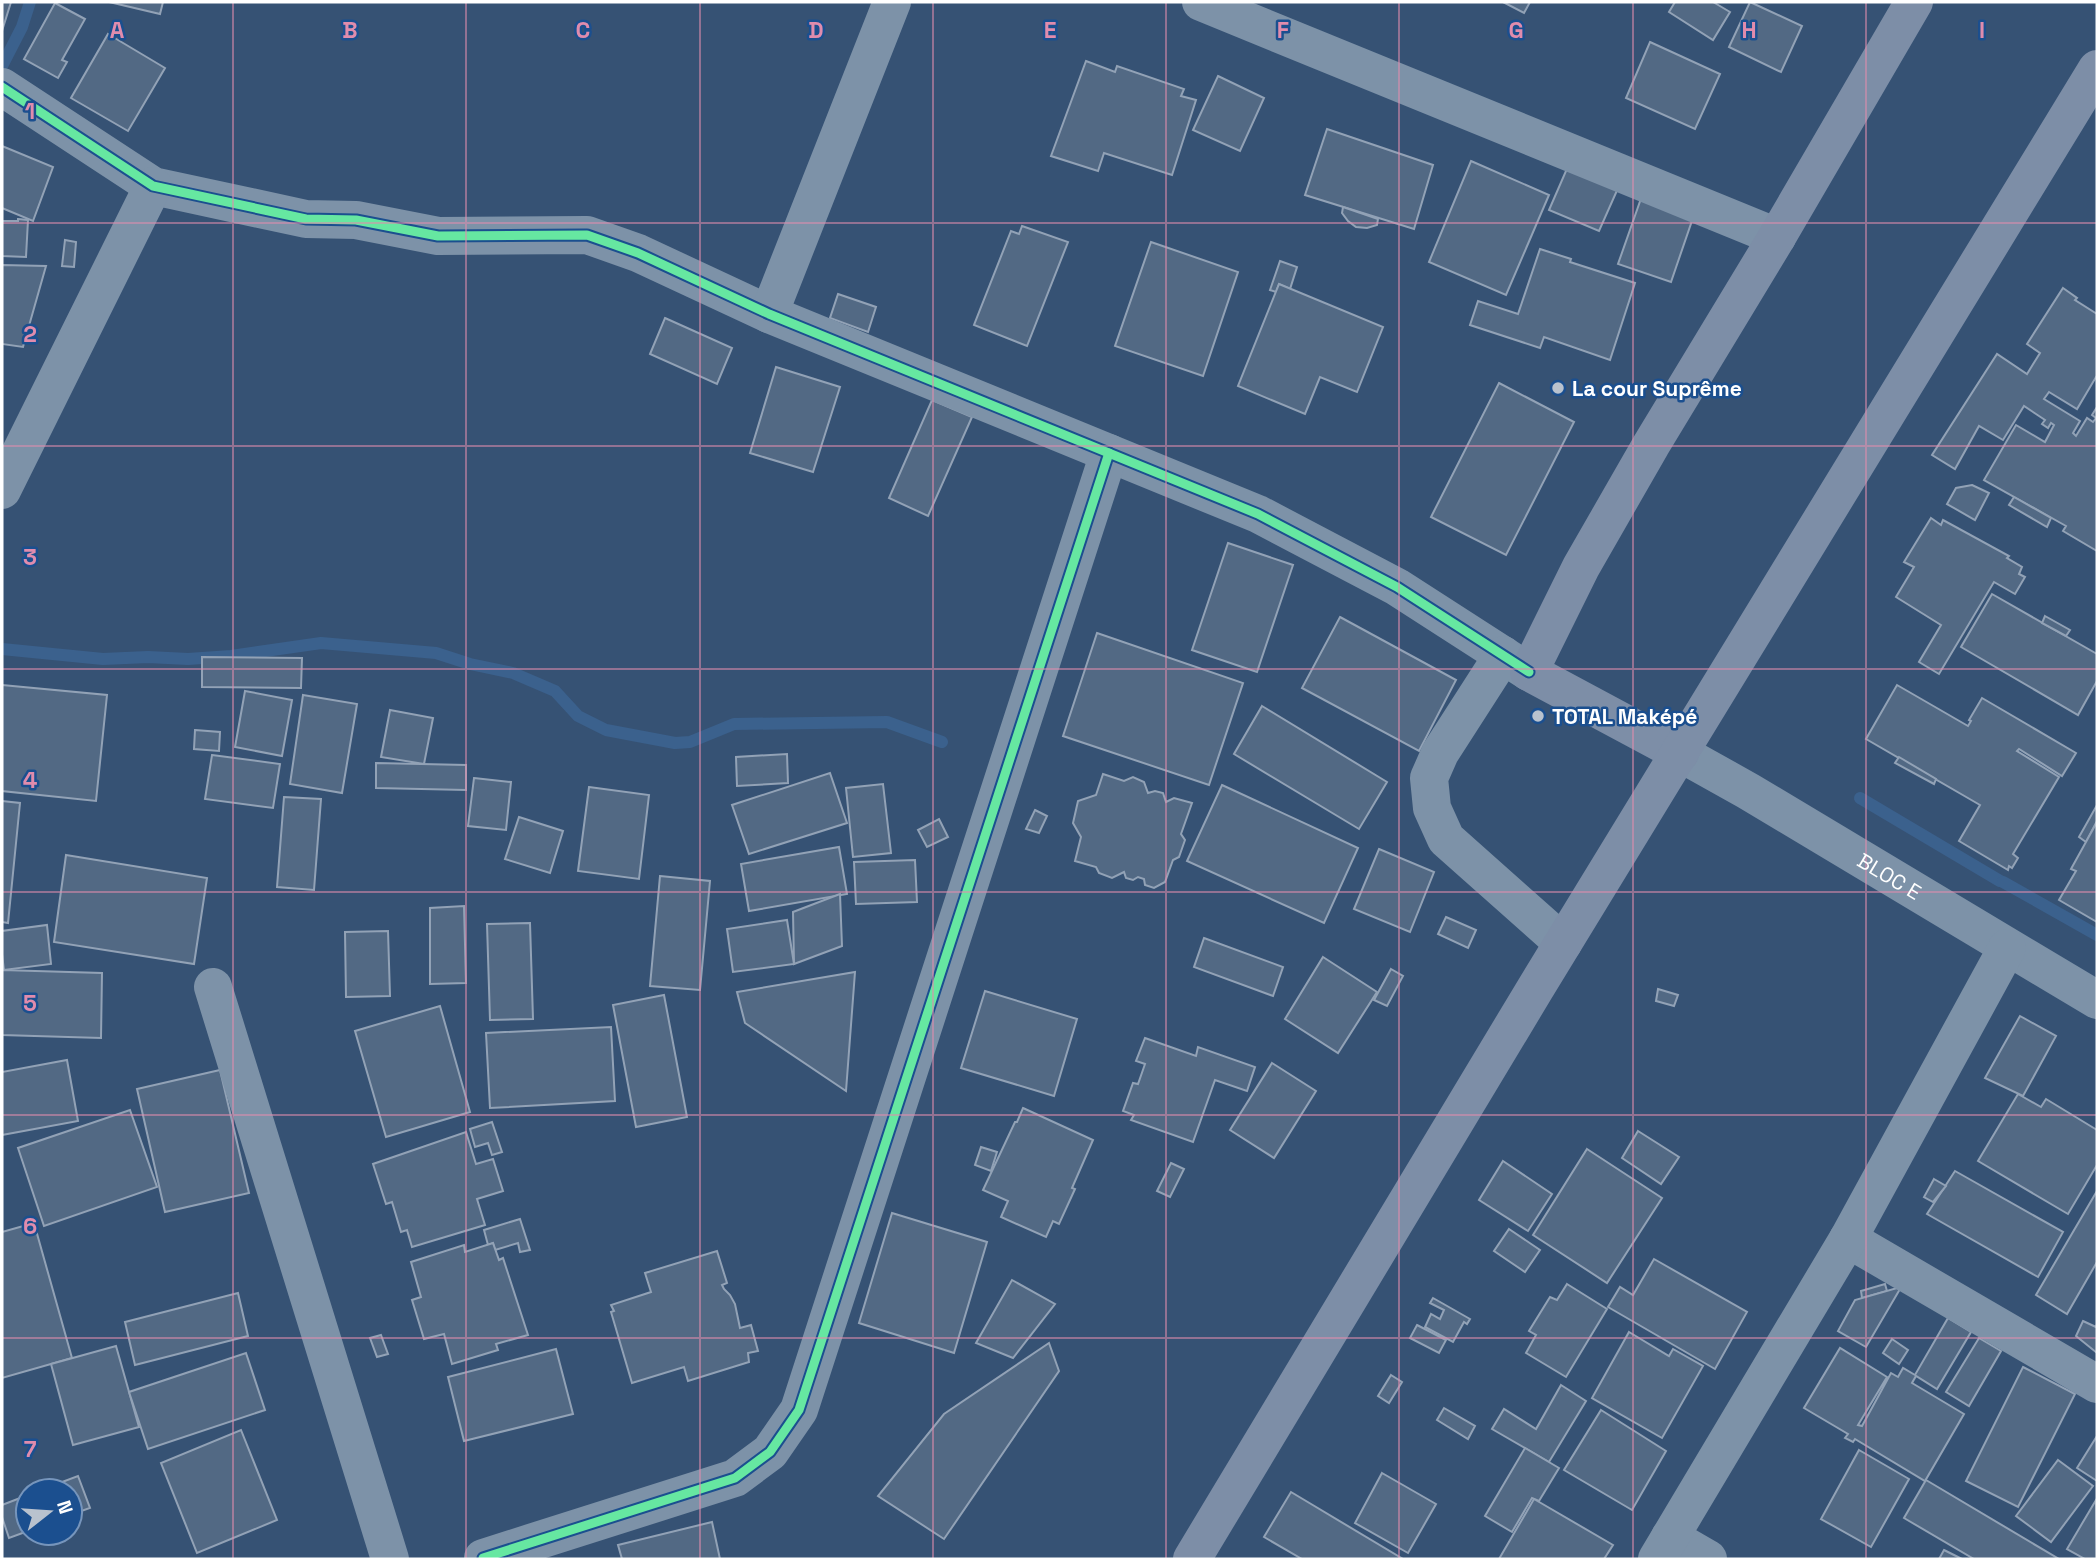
<svg xmlns="http://www.w3.org/2000/svg" width="2099" height="1561" viewBox="0 0 2099 1561" font-family="'Space Grotesk',sans-serif">
<rect width="100%" height="100%" fill="#365274"/>
<g fill="none" stroke-linecap="round" stroke-linejoin="round">
<!-- stream -->
<g stroke="#3b618d" stroke-width="12">
<path d="M2 66 22 27 30 2"/>
<path d="M2 649 103 659 148 657 188 659 231 656 321 643 436 653 470 664 513 673 555 691 578 716 606 730 675 743 690 742 734 724 887 722 942 742"/>
<path d="M1860 798 2000 881"/>
<path d="M2003 882 2097 935"/>
</g>
</g>
<!-- building -->
<g fill="#526984" stroke="#92a2b6" stroke-width="2">
<path d="M2 2H11L2 31Z"/>
<path d="M109 2H163L160 14Z"/>
<path d="M1503 2H1530L1524 13Z"/>
<path d="M1675 2H1713L1730 12 1713 40 1669 12Z"/>
<path d="M1750 2 1802 26 1781 72 1729 47Z"/>
<path d="M55 3 85 19 62 60 67 62 58 78 24 59Z"/>
<path d="M108 34 165 68 128 131 71 98Z"/>
<path d="M1650 42 1720 74 1695 129 1626 98Z"/>
<path d="M1086 61 1115 72 1117 66 1184 89 1181 96 1196 100 1172 175 1104 153 1098 171 1051 156Z"/>
<path d="M1218 76 1264 98 1240 151 1193 130Z"/>
<path d="M1327 129 1433 165 1414 229 1305 195Z"/>
<path d="M2 146 53 167 33 221 2 208Z"/>
<path d="M1471 161 1549 195 1506 295 1429 262Z"/>
<path d="M1569 164 1619 186 1599 231 1549 210Z"/>
<path d="M1644 190 1696 209 1671 282 1618 264Z"/>
<path d="M1343 207 1378 219 1377 225 1367 228 1356 227 1348 221 1342 213Z"/>
<path d="M18 219 28 220 26 257 2 256V221H18Z"/>
<path d="M1022 226 1068 242 1027 346 974 325 1011 231 1019 234Z"/>
<path d="M65 240 76 242 74 267 62 266Z"/>
<path d="M1151 242 1238 272 1203 376 1115 346Z"/>
<path d="M1540 249 1571 259 1570 262 1635 283 1610 360 1544 337 1540 348 1470 325 1478 301 1518 314Z"/>
<path d="M1280 261 1297 267 1290 289 1279 284 1276 292 1270 290Z"/>
<path d="M2 265 46 266 23 347 2 344Z"/>
<path d="M1279 284 1383 327 1357 392 1320 377 1305 414 1238 386Z"/>
<path d="M2063 288 2077 298 2075 300 2097 314V378L2096 377 2077 409 2049 392 2044 399 2080 421 2073 433 2076 436 2087 418 2093 422 2096 418 2092 415 2097 407V551L2063 531 2066 526 1984 480 2016 425 2045 442 2054 425 2051 423 2048 428 2042 424 2045 420 2024 406 2003 440 1979 426 1955 469 1932 455 1997 354 2027 374 2040 353 2027 344Z"/>
<path d="M838 294 876 307 868 332 830 318Z"/>
<path d="M665 318 732 348 717 384 650 354Z"/>
<path d="M776 367 840 387 813 472 750 453Z"/>
<path d="M1499 383 1574 422 1506 555 1431 517Z"/>
<path d="M932 400 972 417 928 516 889 498Z"/>
<path d="M1972 485 1989 493 1975 520 1947 504 1956 488Z"/>
<path d="M2014 497 2051 518 2047 527 2009 505Z"/>
<path d="M1931 518 1941 525 1943 520 2009 556 2007 558 2022 567 2019 574 2025 577 2015 594 1994 582 1939 674 1919 662 1941 625 1896 597 1914 567 1904 562Z"/>
<path d="M1228 543 1293 565 1257 672 1192 650Z"/>
<path d="M1992 594 2097 654V681L2078 715 1961 647Z"/>
<path d="M2045 616 2070 630 2066 636 2042 623Z"/>
<path d="M1340 617 1456 680 1419 751 1302 688Z"/>
<path d="M1097 633 1243 683 1209 785 1063 736Z"/>
<path d="M202 657 302 658 301 688 202 687Z"/>
<path d="M2 685 107 695 96 801 2 791Z"/>
<path d="M1897 685 1968 726 1971 721 1969 720 1982 698 2076 753 2062 776 2019 749 2017 751 2059 777 2013 854 2018 858 2012 868 2009 866 2008 870 1959 841 1980 805 1866 739Z"/>
<path d="M245 691 292 700 282 756 235 747Z"/>
<path d="M303 695 357 704 342 793 290 784Z"/>
<path d="M1262 706 1387 782 1359 829 1234 754Z"/>
<path d="M390 710 433 718 424 764 381 757Z"/>
<path d="M195 730 220 732 219 751 194 749Z"/>
<path d="M787 754 788 783 737 786 736 757Z"/>
<path d="M212 755 280 764 273 808 205 799Z"/>
<path d="M1899 757 1936 779 1934 784 1895 763Z"/>
<path d="M376 763 466 765V790L376 788Z"/>
<path d="M830 773 847 823 749 854 732 805Z"/>
<path d="M1103 774 1124 781 1133 777 1144 782 1148 793 1155 791 1163 793 1166 802 1174 798 1192 803 1181 834 1185 840 1179 857 1173 860 1165 882 1154 888 1145 885 1144 879 1138 877 1133 880 1126 878 1124 872 1112 878 1099 873 1096 867 1075 861 1081 837 1073 823 1078 801 1096 795Z"/>
<path d="M474 778 511 782 506 830 468 826Z"/>
<path d="M883 784 891 853 853 857 846 788Z"/>
<path d="M1222 785 1358 848 1324 923 1187 861Z"/>
<path d="M589 787 649 795 639 879 578 871Z"/>
<path d="M284 797 321 799 314 890 277 887Z"/>
<path d="M2 801 20 803 8 923 2 922Z"/>
<path d="M2097 805V821L2086 842 2079 837Z"/>
<path d="M1035 810 1047 816 1039 833 1026 829Z"/>
<path d="M519 817 563 831 550 873 505 859Z"/>
<path d="M939 819 948 837 927 847 918 830Z"/>
<path d="M2097 822V922L2059 900 2076 871 2071 869Z"/>
<path d="M839 847 847 894 749 911 741 864Z"/>
<path d="M1379 849 1434 872 1410 932 1354 909Z"/>
<path d="M66 855 207 878 194 964 54 942Z"/>
<path d="M915 860 917 902 856 904 854 862Z"/>
<path d="M660 876 710 881 700 990 650 986Z"/>
<path d="M840 894 842 946 794 964 793 912Z"/>
<path d="M464 906 466 983 430 984V908Z"/>
<path d="M1446 917 1476 930 1468 948 1438 934Z"/>
<path d="M787 920 794 964 733 972 727 929Z"/>
<path d="M530 923 533 1019 490 1020 487 924Z"/>
<path d="M47 925 51 964 4 970 2 954V931Z"/>
<path d="M388 931 390 996 346 997 345 932Z"/>
<path d="M1204 938 1283 967 1273 996 1194 967Z"/>
<path d="M1323 957 1377 992 1338 1053 1285 1019Z"/>
<path d="M1391 969 1403 976 1387 1006 1374 1000Z"/>
<path d="M2 970 102 973 101 1038 2 1035Z"/>
<path d="M855 972 846 1091 745 1023 737 992Z"/>
<path d="M1658 989 1678 995 1674 1006 1656 1001Z"/>
<path d="M985 991 1077 1019 1054 1096 961 1068Z"/>
<path d="M664 995 687 1117 636 1127 613 1005Z"/>
<path d="M440 1006 470 1112 386 1137 355 1031Z"/>
<path d="M2020 1016 2056 1036 2023 1096 1985 1078Z"/>
<path d="M611 1027 615 1101 490 1108 486 1033Z"/>
<path d="M1145 1038 1196 1056 1198 1047 1255 1067 1247 1091 1215 1080 1193 1142 1131 1120 1134 1115 1123 1111 1133 1083 1138 1084 1145 1064 1136 1061Z"/>
<path d="M67 1060 78 1121 2 1135V1072Z"/>
<path d="M1272 1063 1316 1091 1274 1158 1230 1130Z"/>
<path d="M220 1070 249 1193 165 1212 137 1089Z"/>
<path d="M2018 1094 2041 1107 2046 1099 2097 1130V1165L2068 1214 1978 1161Z"/>
<path d="M1023 1108 1093 1140 1072 1188 1075 1189 1059 1224 1053 1221 1046 1237 1001 1217 1008 1201 983 1190 1015 1122H1017Z"/>
<path d="M130 1110 157 1187 44 1226 18 1148Z"/>
<path d="M492 1122 502 1152 492 1155 488 1143 475 1147 470 1129Z"/>
<path d="M1638 1131 1679 1157 1661 1184 1622 1158Z"/>
<path d="M466 1132 476 1164 493 1159 503 1191 477 1199 485 1225 412 1247 407 1230 401 1232 392 1202 386 1204 373 1164Z"/>
<path d="M981 1147 997 1152 991 1171 975 1165Z"/>
<path d="M1587 1149 1662 1198 1607 1283 1533 1235Z"/>
<path d="M1503 1161 1552 1194 1528 1231 1479 1200Z"/>
<path d="M1171 1163 1184 1169 1170 1197 1157 1191Z"/>
<path d="M1955 1171 2063 1232 2038 1277 1927 1214Z"/>
<path d="M1934 1179 1946 1186 1933 1202 1924 1197Z"/>
<path d="M2097 1191V1262L2067 1314 2036 1295Z"/>
<path d="M892 1213 987 1242 954 1353 859 1323Z"/>
<path d="M520 1219 530 1250 520 1252 518 1243 495 1250 493 1243 488 1245 484 1230Z"/>
<path d="M34 1223 72 1358 2 1378V1232Z"/>
<path d="M1509 1229 1540 1250 1525 1272 1494 1251Z"/>
<path d="M493 1243 499 1260 503 1258 528 1335 496 1344 498 1350 452 1364 444 1334 424 1339 412 1300 421 1297 411 1262 464 1245 465 1252Z"/>
<path d="M717 1251 727 1283 722 1285 724 1289 730 1295 735 1304 740 1328 751 1325 758 1351 748 1353 749 1362 688 1381 684 1367 632 1383 611 1312 614 1311 611 1305 651 1292 645 1273Z"/>
<path d="M1654 1259 1747 1312 1715 1369 1608 1307 1620 1287 1633 1295Z"/>
<path d="M1012 1280 1055 1304 1013 1358 976 1343Z"/>
<path d="M1567 1284 1607 1309 1566 1377 1526 1353 1536 1335 1529 1331 1550 1297 1557 1300Z"/>
<path d="M1885 1284 1887 1291 1862 1298 1861 1291Z"/>
<path d="M1897 1288 1900 1289 1866 1347 1838 1331 1855 1300Z"/>
<path d="M238 1293 248 1336 135 1365 125 1322Z"/>
<path d="M1433 1298 1470 1319 1467 1324 1464 1322 1453 1342 1425 1327 1431 1314 1440 1319 1444 1310 1430 1303Z"/>
<path d="M1948 1318 1971 1332 1937 1389 1916 1376 1912 1383 1964 1414 1925 1481 1855 1439 1853 1442 1845 1438 1848 1434 1804 1408 1840 1348 1887 1377 1858 1425 1862 1426 1891 1373 1898 1377 1903 1368 1915 1375Z"/>
<path d="M2083 1321 2096 1327 2097 1324V1353L2076 1336Z"/>
<path d="M1417 1325 1446 1340 1439 1353 1410 1338Z"/>
<path d="M1629 1332 1669 1356 1673 1349 1703 1366 1662 1438 1592 1398Z"/>
<path d="M381 1335 388 1354 377 1357 370 1338Z"/>
<path d="M1979 1338 2001 1351 1969 1406 1946 1392Z"/>
<path d="M1892 1339 1908 1350 1899 1364 1883 1353Z"/>
<path d="M1049 1343 1059 1371 944 1539 878 1496 944 1414Z"/>
<path d="M116 1346 139 1427 73 1445 51 1364Z"/>
<path d="M556 1349 573 1414 464 1441 448 1377Z"/>
<path d="M246 1353 265 1410 148 1449 129 1392Z"/>
<path d="M2023 1367 2075 1394 2018 1507 1966 1481Z"/>
<path d="M1391 1375 1402 1382 1389 1403 1378 1396Z"/>
<path d="M1561 1385 1586 1401 1549 1462 1492 1429 1504 1409 1536 1429Z"/>
<path d="M1444 1408 1475 1426 1468 1439 1437 1420Z"/>
<path d="M1601 1410 1666 1451 1632 1510 1564 1470Z"/>
<path d="M241 1430 277 1520 197 1553 161 1463Z"/>
<path d="M2097 1436V1481L2077 1468Z"/>
<path d="M1525 1448 1559 1468 1539 1501 1532 1498 1512 1532 1485 1516Z"/>
<path d="M1859 1450 1909 1479 1871 1547 1821 1519Z"/>
<path d="M2058 1460 2093 1486 2051 1542 2016 1516Z"/>
<path d="M1382 1473 1436 1504 1408 1553 1355 1523Z"/>
<path d="M78 1476 90 1508 70 1515V1491H38Z"/>
<path d="M1926 1480 2059 1559H1974L1904 1518Z"/>
<path d="M1291 1492 1403 1559H1302L1264 1537Z"/>
<path d="M28 1495V1531L9 1538 2 1517V1505Z"/>
<path d="M1534 1499 1613 1545 1604 1559H1499Z"/>
<path d="M2096 1500 2097 1559H2085L2067 1549Z"/>
<path d="M712 1522 720 1559H622L618 1545Z"/>
<path d="M1944 1550 1962 1559H1939Z"/>
</g>
<g fill="none" stroke-linecap="round" stroke-linejoin="round">
<!-- street -->
<g stroke="#7d92a8" stroke-width="38">
<path d="M1201 2 1777 237"/>
<path d="M2 87 153 186 306 219 356 220 438 236 587 235 638 253 769 314 1258 514 1397 587 1529 672"/>
<path d="M769 314 892 2"/>
<path d="M2 490 153 186"/>
<path d="M1503 655 1440 753 1429 778 1432 808 1446 839 1563 943"/>
<path id="s1" d="M1680 753 1748 791 2097 1000"/>
<path d="M213 987 390 1559"/>
<path d="M1848 1239 2097 1384"/>
<path d="M1670 1537 1708 1559"/>
<path d="M483 1558 735 1478 770 1452 799 1410 1109 453"/>
<path d="M1657 1559 1848 1239 2007 948"/>
</g>
<!-- primary -->
<g stroke="#7d8ea7" stroke-width="38">
<path d="M1680 753 1529 672 1581 567 1651 445 1777 237 1914 2"/>
<path d="M1192 1559 1535 989 2097 69"/>
</g>
<defs>
<g id="cycleway">
<path d="M2 87 153 186 306 219 356 220 438 236 587 235 638 253 769 314 1258 514 1397 587 1529 672"/>
<path d="M483 1558 735 1478 770 1452 799 1410 1109 453"/>
</g>
</defs>
<!-- cycleway casing -->
<use href="#cycleway" stroke="#1b4f8f" stroke-width="13"/>
<!-- cycleway -->
<use href="#cycleway" stroke="#66e7a1" stroke-width="9"/>
</g>
<!-- grid -->
<path fill="none" stroke="#e08cad" stroke-width="2" stroke-opacity="0.55" d="M233 2V1559M466 2V1559M700 2V1559M933 2V1559M1166 2V1559M1399 2V1559M1633 2V1559M1866 2V1559M2 223H2097M2 446H2097M2 669H2097M2 892H2097M2 1115H2097M2 1338H2097"/>
<!-- markers -->
<g fill="#b9c2ce" stroke="#1b4f8f" stroke-width="2.5">
<circle cx="1558" cy="388" r="7"/>
<circle cx="1538" cy="716" r="7"/>
</g>
<g text-anchor="middle" dominant-baseline="central" stroke-width="5" stroke-linejoin="round" paint-order="stroke">
<!-- poi labels -->
<g font-size="21" font-weight="bold" fill="#fff" stroke="#1b4f8f" text-anchor="start">
<text x="1572" y="388">La cour Suprême</text>
<text x="1552" y="716">TOTAL Maképé</text>
</g>
<!-- street labels -->
<g font-size="21" fill="#fff" stroke="#1b4f8f">
<text stroke="none"><textPath href="#s1" startOffset="243">BLOC E</textPath></text>
</g>
</g>
<g font-size="23" text-anchor="middle" font-weight="bold" fill="#e08cad" stroke="#1b4f8f" stroke-width="5" stroke-linejoin="round" paint-order="stroke">
<text x="117" y="38">A</text>
<text x="350" y="38">B</text>
<text x="583" y="38">C</text>
<text x="816" y="38">D</text>
<text x="1050" y="38">E</text>
<text x="1283" y="38">F</text>
<text x="1516" y="38">G</text>
<text x="1749" y="38">H</text>
<text x="1982" y="38">I</text>
<text x="30" y="119">1</text>
<text x="30" y="342">2</text>
<text x="30" y="565">3</text>
<text x="30" y="788">4</text>
<text x="30" y="1011">5</text>
<text x="30" y="1234">6</text>
<text x="30" y="1457">7</text>
</g>
<!-- border -->
<rect width="2099" height="1561" fill="none" stroke="#ffffff" stroke-width="7"/>
<!-- north arrow -->
<g transform="translate(49 1512) rotate(73)"><circle r="33" fill="#1b4f8f" stroke="#7695bc" stroke-width="2"/>
<path d="M0-5L12 26L0 18L-12 26Z" fill="#b9c2ce"/>
<text y="-10" font-size="19" font-weight="bold" text-anchor="middle" fill="#ffffff">N</text>
</g>
</svg>
